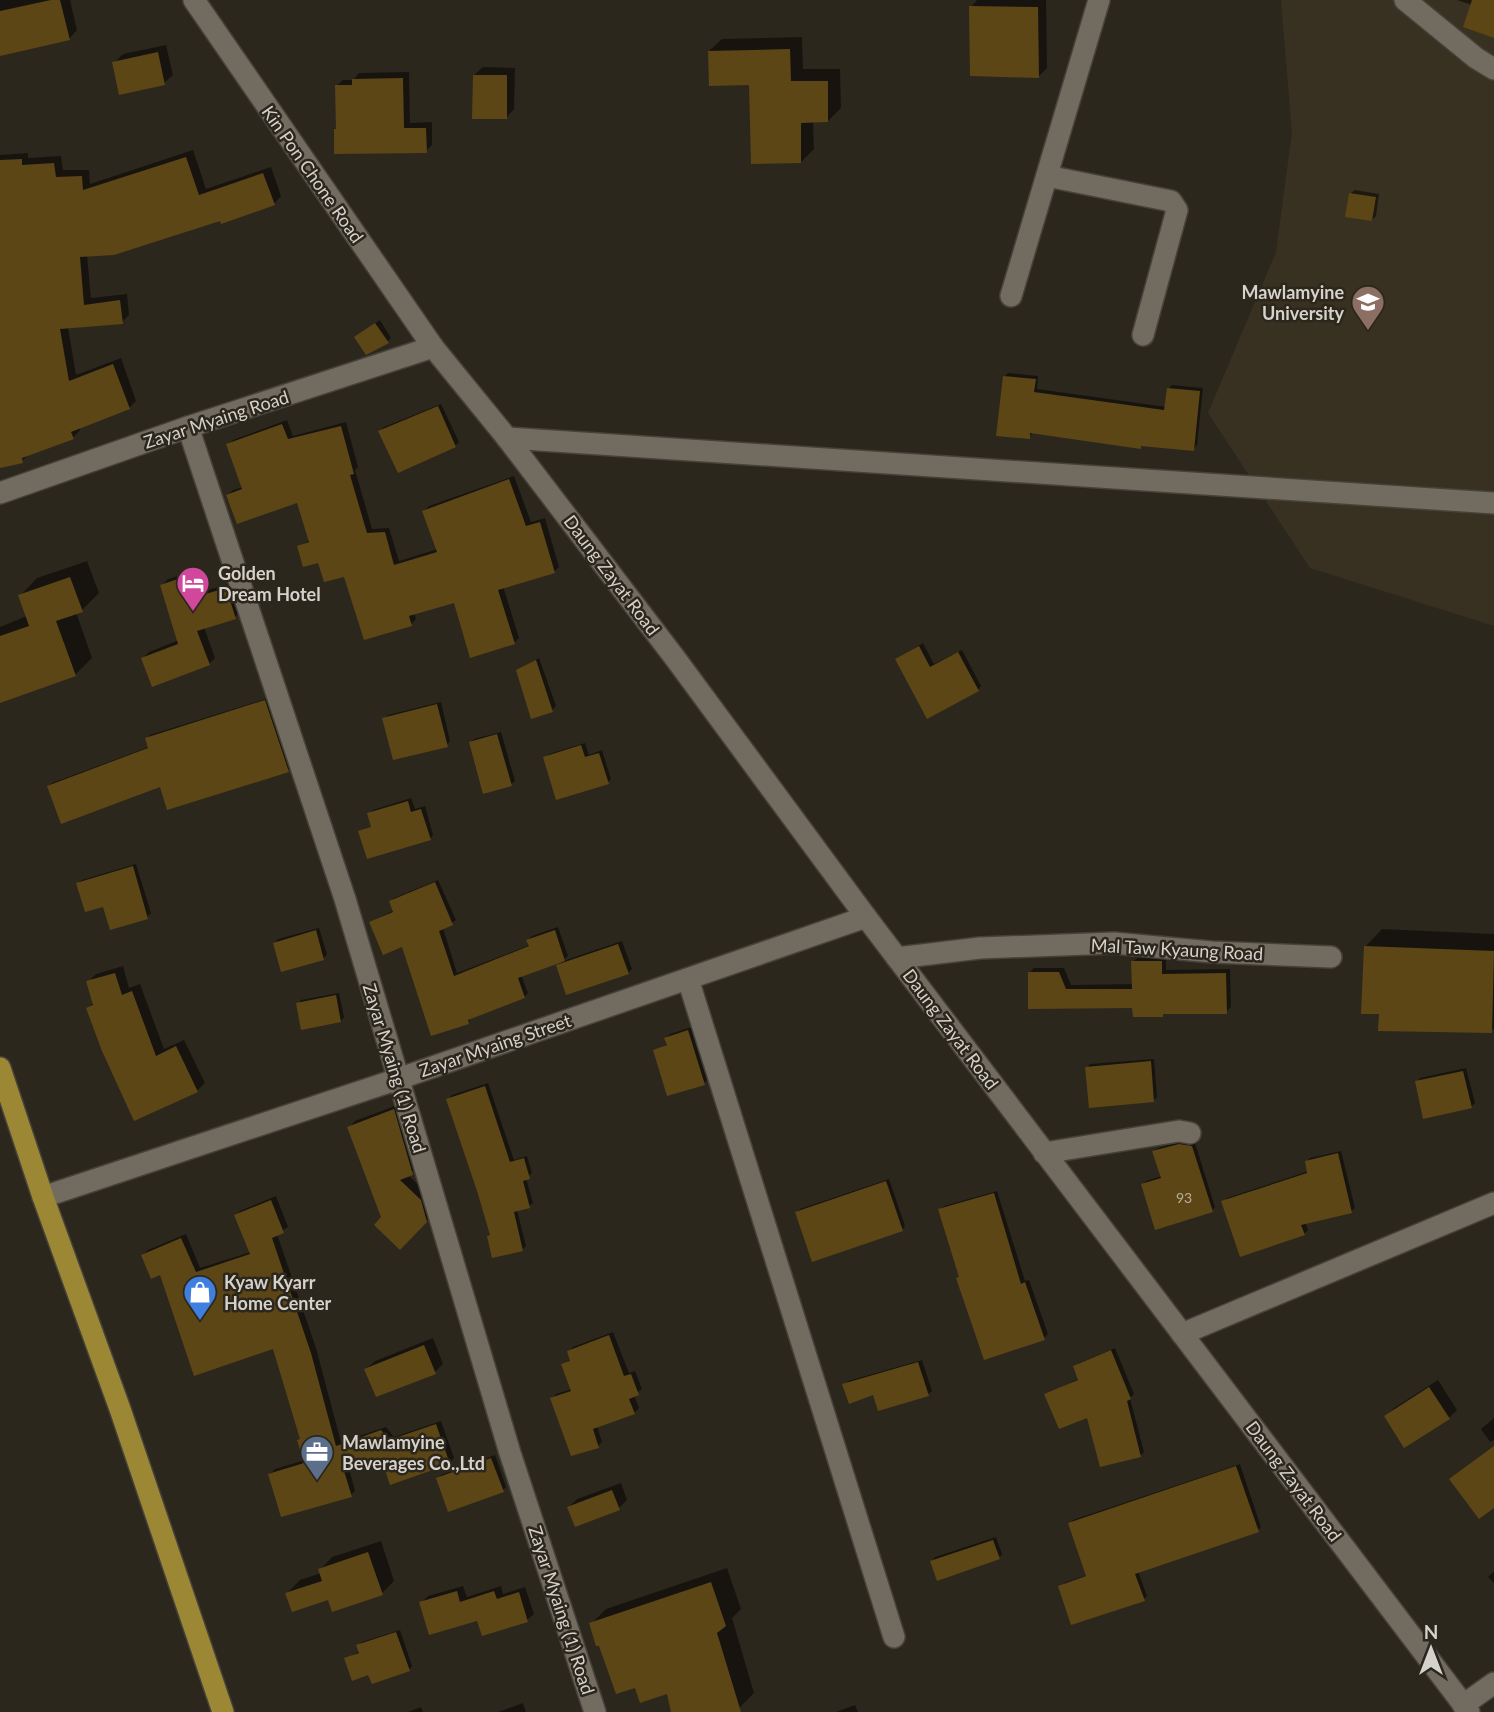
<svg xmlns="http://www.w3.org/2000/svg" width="1494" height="1712" viewBox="0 0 1494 1712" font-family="Lato,sans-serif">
<rect width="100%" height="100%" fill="#2c271d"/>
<!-- built -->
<path fill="#383020" d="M1281 0H1494V626L1310 568 1208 413 1276 252 1292 132Z"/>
<!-- shadow -->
<g fill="#0007">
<path d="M0 0H70L77 30 69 39 0 54Z"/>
<path d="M977 0H1046L1047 68 1039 76 971 7Z"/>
<path d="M1457 0H1494L1472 5Z"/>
<path d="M802 37 803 69H840L841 108 828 121H813L814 149 801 162 751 83 709 51 722 39Z"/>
<path d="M166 45 173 75 164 83 114 63 123 54Z"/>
<path d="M483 67 515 68 514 109 506 118 474 75Z"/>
<path d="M409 72 410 123 432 122V145L426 151 336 86 343 80H353L359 73Z"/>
<path d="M193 150 206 189 271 167 281 196 274 204 87 255 91 298 127 294 129 315 122 322 68 327 76 375 121 358 136 401 129 408 79 427 80 430 73 438 29 454 22 461 0 466V155L28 153V158L61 156 63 170H89L90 184Z"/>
<path d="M1355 190 1379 194 1376 216 1372 220 1351 193Z"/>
<path d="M380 320 391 338 388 341 360 334Z"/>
<path d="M1008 373 1038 376 1037 389 1167 407 1169 388 1172 385 1203 388 1197 445 1193 449 1143 444 1140 447 1033 432 1029 437 1004 377Z"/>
<path d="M441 404 459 442 455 446 380 431 384 427Z"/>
<path d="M287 420 293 436 346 422 358 467 355 470 372 529 389 528 399 561 438 549 424 511 429 506 514 476 531 522 545 518 559 567 555 571 503 586 519 638 514 643 455 600 414 613 416 619 411 624 346 574 299 546 310 540 298 501 228 495 233 490 243 487 228 445 233 440Z"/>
<path d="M87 561 99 593 82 610 76 612 92 658 75 675 0 691V627L27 616 20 596 37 578Z"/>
<path d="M188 573 194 594 232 583 241 611 235 617 204 627 215 658 209 664 143 658 149 652 179 640 162 585 168 579Z"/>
<path d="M923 643 934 664 962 650 981 686 978 690 897 659Z"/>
<path d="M539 658 556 706 552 710 532 717 518 671Z"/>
<path d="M269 698 292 767 288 770 161 785 49 786 52 783 149 747 147 739 150 735Z"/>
<path d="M441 702 450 741 447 745 384 719 388 715Z"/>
<path d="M501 732 515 781 511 784 471 743 474 739Z"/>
<path d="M585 743 589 755 602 750 611 779 608 782 545 758 549 754Z"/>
<path d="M411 798 415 809 425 806 433 835 430 839 360 832 373 826 369 813 373 810Z"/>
<path d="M136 864 151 913 147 917 104 905 78 883 82 880Z"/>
<path d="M438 880 456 920 443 928 457 973 530 945 528 940 532 936 558 927 568 956 563 961 622 941 632 969 628 973 558 965 563 960 521 975 528 993 524 997 471 1017 468 1023 404 944 371 922 394 910 391 901 394 898Z"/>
<path d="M319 928 327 954 324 958 282 970 275 943 278 939Z"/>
<path d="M1382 929 1494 934V1028L1491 1031 1381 1013 1365 947Z"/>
<path d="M1166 956V970L1230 969 1231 1007 1226 1012 1134 1006 1030 1007 1029 973 1034 968H1064L1071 985 1133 984V962L1138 957Z"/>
<path d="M123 966 129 988 140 984 164 1049 184 1040 205 1083 197 1091 88 1009 94 1002 88 982 96 974Z"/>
<path d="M339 993 344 1017 341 1021 298 1004 301 1000Z"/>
<path d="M692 1027 708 1080 704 1083 655 1050 668 1044 666 1038 670 1034Z"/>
<path d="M1154 1059 1157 1097 1154 1100 1087 1068 1090 1064Z"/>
<path d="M1466 1068 1475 1103 1471 1107 1417 1082 1420 1078Z"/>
<path d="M488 1083 514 1160 527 1156 532 1173 526 1178 533 1203 529 1206 517 1210 526 1246 522 1250 492 1234 448 1099 452 1095Z"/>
<path d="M400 1104 419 1166 408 1175 427 1193 433 1214 400 1248 383 1218 349 1128 355 1121Z"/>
<path d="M1184 1141 1195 1143 1215 1207 1212 1210 1143 1185 1146 1181 1162 1176 1154 1151 1158 1148Z"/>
<path d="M1341 1151 1355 1208 1351 1211 1305 1222 1308 1230 1304 1234 1223 1202 1227 1198 1309 1171 1307 1162 1310 1158Z"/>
<path d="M889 1179 905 1226 902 1230 797 1212 800 1209Z"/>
<path d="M997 1191 1025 1281 1029 1280 1048 1334 1044 1338 960 1276 940 1210 944 1206Z"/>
<path d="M276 1196 288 1227 277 1234 316 1348 341 1442 386 1427 394 1437 441 1421 454 1458 450 1463 382 1456 349 1468 355 1491 351 1495 270 1474 275 1469 305 1460 302 1438 274 1347 161 1273 143 1255 148 1250 186 1234 200 1268 251 1252 236 1216 240 1211Z"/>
<path d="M613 1332 629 1373 635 1371 642 1389 634 1395 639 1408 634 1413 597 1426 602 1442 598 1446 552 1399 556 1394 572 1389 563 1365 572 1359 569 1351 573 1347Z"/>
<path d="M433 1338 443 1364 435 1372 366 1369 375 1361Z"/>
<path d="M1115 1348 1134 1394 1130 1398 1144 1452 1141 1455 1101 1465 1088 1415 1046 1395 1080 1378 1075 1366 1079 1363Z"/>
<path d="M922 1360 932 1391 928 1394 874 1393 844 1385 848 1381Z"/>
<path d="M1438 1380 1457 1410 1449 1418 1386 1416 1394 1408Z"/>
<path d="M1494 1418V1440L1490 1442 1481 1429Z"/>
<path d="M495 1455 506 1487 503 1490 438 1478 441 1475Z"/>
<path d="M1240 1464 1261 1527 1258 1530 1138 1571 1147 1596 1144 1599 1060 1587 1064 1583 1087 1575 1070 1524 1073 1520Z"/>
<path d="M621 1483 627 1500 619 1508 569 1507 577 1499Z"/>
<path d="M996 1537 1002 1554 999 1558 932 1561 935 1557Z"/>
<path d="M381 1541 394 1581 382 1593H287L300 1580 321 1573 320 1570 332 1557Z"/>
<path d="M727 1568 741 1609 732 1618 754 1693 739 1708 723 1712H673L668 1692 636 1686 591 1624 606 1609Z"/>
<path d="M1494 1571V1583L1488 1577Z"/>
<path d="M463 1586 467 1597 501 1586 503 1594 525 1587 534 1614 527 1620 483 1634 479 1619 421 1603 428 1596Z"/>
<path d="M400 1630 412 1666 409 1670 370 1673 346 1659 360 1651 358 1646 362 1642Z"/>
<path d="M523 1703 526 1712H498Z"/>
<path d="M855 1705 858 1712H836Z"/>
<path d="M421 1707 423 1712H408Z"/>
</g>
<!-- building -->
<g fill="#5d4616">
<path d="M51 0H60L70 40 0 56V11Z"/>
<path d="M1472 0H1494V38L1463 27Z"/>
<path d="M969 6 1038 7 1039 78 970 76Z"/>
<path d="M790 49 791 81H828V122L801 123V163L751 164 749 85 709 86 708 51Z"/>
<path d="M158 52 165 85 119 95 112 62Z"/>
<path d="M473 75H507V119H472Z"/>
<path d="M403 78 404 128H426L427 153 334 154V129H336L335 85H352V79Z"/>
<path d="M186 157 199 195 263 173 275 205 221 224 220 221 114 255 80 257 84 305 120 300 123 324 60 329 69 381 113 364 130 409 71 432 74 439 22 458 23 463 0 468V160L22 159V165L54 163 56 177 82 176 83 190Z"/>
<path d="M1349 193 1376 197 1372 221 1345 217Z"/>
<path d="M375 323 389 343 366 355 354 337Z"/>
<path d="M1003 376 1036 379 1034 392 1164 410 1167 388 1200 391 1194 451 1141 446V449L1030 433V439L996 436Z"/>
<path d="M438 406 456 447 398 473 378 431Z"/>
<path d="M282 424 288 439 341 426 354 474 350 475 367 533 385 532 394 565 437 552 422 511 509 479 526 526 540 522 555 573 498 590 515 644 470 658 454 603 409 616 412 626 364 640 344 577 324 582 318 563 303 567 297 546 309 542 297 503 237 524 226 495 242 489 226 444Z"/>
<path d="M70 577 83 612 56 621 76 676 0 703V636L29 626 18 595Z"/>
<path d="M181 578 188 599 226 588 236 619 197 631 210 665 152 687 141 658 178 644 160 585Z"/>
<path d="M919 646 930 667 958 652 979 691 927 719 895 659Z"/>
<path d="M536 660 553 712 531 719 516 670Z"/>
<path d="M265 700 289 772 167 810 160 787 61 824 47 786 148 748 145 738Z"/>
<path d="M437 704 448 747 393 760 382 718Z"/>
<path d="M497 734 512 786 483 794 469 742Z"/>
<path d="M581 745 585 757 599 753 609 784 556 800 543 757Z"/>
<path d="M408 801 411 812 421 809 431 840 367 859 358 831 371 827 367 813Z"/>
<path d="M133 866 148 919 110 930 103 907 85 912 76 883Z"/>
<path d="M435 882 453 925 439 931 454 976 529 946 526 940 555 930 565 961 518 978 525 998 468 1020 469 1024 431 1036 402 947 383 955 369 922 393 912 389 901Z"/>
<path d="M316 930 324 960 281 972 273 943Z"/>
<path d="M618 944 629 974 566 995 556 965Z"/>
<path d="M1364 946 1494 951 1492 1033 1378 1031 1379 1014H1361Z"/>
<path d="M1131 961H1162V974L1226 973 1227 1014H1163V1017H1133L1132 1008 1028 1009V972H1059L1066 989H1132Z"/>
<path d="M115 973 122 995 132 991 156 1056 176 1046 198 1092 134 1121 102 1051 86 1008 93 1005 86 981Z"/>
<path d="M336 995 341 1022 301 1030 296 1003Z"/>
<path d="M688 1030 705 1085 667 1096 653 1050 667 1045 664 1038Z"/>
<path d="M1151 1061 1154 1102 1089 1108 1085 1067Z"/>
<path d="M1463 1071 1472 1108 1423 1119 1415 1081Z"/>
<path d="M485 1086 510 1162 524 1158 530 1179 523 1181 530 1208 514 1212 523 1251 492 1258 487 1236 490 1235 478 1194 446 1099Z"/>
<path d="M394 1109 413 1175 400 1180 421 1200 427 1222 400 1250 374 1225 381 1217 347 1127Z"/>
<path d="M1179 1144 1192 1146 1213 1212 1155 1230 1141 1184 1161 1178 1152 1151Z"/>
<path d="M1338 1153 1352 1213 1301 1225 1305 1235 1240 1257 1221 1201 1307 1173 1305 1161Z"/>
<path d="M886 1181 903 1231 812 1262 795 1212Z"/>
<path d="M994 1193 1021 1284 1025 1282 1045 1340 984 1360 956 1278 959 1277 938 1209Z"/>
<path d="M271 1200 284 1233 272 1238 311 1353 336 1446 381 1430 389 1440 436 1424 450 1464 390 1485 381 1458 344 1471 352 1497 281 1517 268 1474 304 1463 297 1440 300 1439 273 1349 194 1376 160 1275 151 1279 141 1255 181 1238 196 1272 250 1254 234 1215Z"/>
<path d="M609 1335 624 1376 631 1374 639 1395 629 1399 635 1414 593 1429 599 1448 571 1456 550 1398 571 1391 561 1364 570 1361 567 1351Z"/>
<path d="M424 1345 436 1374 376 1397 364 1369Z"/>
<path d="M1111 1350 1131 1399 1127 1401 1141 1457 1100 1467 1087 1418 1059 1429 1044 1394 1078 1380 1073 1366Z"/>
<path d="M918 1362 929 1396 878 1411 873 1395 849 1404 842 1384Z"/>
<path d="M1429 1387 1450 1419 1404 1448 1384 1416Z"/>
<path d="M1494 1446V1508L1479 1519 1449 1479Z"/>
<path d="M491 1458 504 1492 448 1512 436 1478Z"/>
<path d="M1236 1466 1259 1532 1135 1574 1145 1601 1071 1625 1058 1586 1086 1576 1068 1523Z"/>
<path d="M612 1490 620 1510 575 1527 567 1507Z"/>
<path d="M993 1540 1000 1559 937 1581 930 1561Z"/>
<path d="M368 1552 383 1595 332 1612 328 1600 292 1612 285 1593 322 1581 318 1569Z"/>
<path d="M711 1582 726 1626 717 1633 741 1712H671L667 1694 640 1703 635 1688 616 1694 599 1646H596L589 1623Z"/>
<path d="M457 1591 460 1602 494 1591 497 1599 519 1592 528 1622 482 1636 477 1621 429 1635 419 1602Z"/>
<path d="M396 1632 410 1671 372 1684 368 1675 352 1681 344 1658 359 1653 356 1645Z"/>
</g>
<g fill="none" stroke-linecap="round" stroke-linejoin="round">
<defs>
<g id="street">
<path d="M194 0 433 347 507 438 675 658 866 917 1469 1712"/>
<path d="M1405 0 1476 58 1494 69"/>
<path d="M1047 176 1171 201 1177 210 1143 335"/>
<path d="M1011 296 1099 0"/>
<path d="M188 427 345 899 510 1453 595 1712"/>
<path d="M507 438 1494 503"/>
<path d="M0 493 188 427 433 347"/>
<path d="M897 958 980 948 1114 943 1212 952 1331 957"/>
<path d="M688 979 894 1637"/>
<path d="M1044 1153 1179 1131 1190 1133"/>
<path d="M43 1197 398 1079 866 917"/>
<path d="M1182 1334 1494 1203"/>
<path d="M1463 1705 1494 1683"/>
</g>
<path id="highway" d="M0 1068 43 1197 120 1409 223 1712"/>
</defs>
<!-- street casing -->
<use href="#street" stroke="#46423a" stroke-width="24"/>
<!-- highway casing -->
<use href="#highway" stroke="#46423a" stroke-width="24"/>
<!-- street -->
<use href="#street" stroke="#716b60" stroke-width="21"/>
<!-- highway -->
<use href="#highway" stroke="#9c8734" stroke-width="21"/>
</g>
<!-- icons -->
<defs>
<symbol id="university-pin" viewBox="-11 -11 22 30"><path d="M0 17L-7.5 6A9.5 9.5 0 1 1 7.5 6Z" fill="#8d6e63" stroke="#2c271d"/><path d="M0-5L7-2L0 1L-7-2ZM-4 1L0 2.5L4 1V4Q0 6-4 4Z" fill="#fff"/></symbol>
<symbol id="hotel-pin" viewBox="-11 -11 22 30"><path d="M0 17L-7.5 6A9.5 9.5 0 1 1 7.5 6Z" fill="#d1479c" stroke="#2c271d"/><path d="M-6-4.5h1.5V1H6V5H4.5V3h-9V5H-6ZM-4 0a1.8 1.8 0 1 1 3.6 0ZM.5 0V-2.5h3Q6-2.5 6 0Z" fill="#fff"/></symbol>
<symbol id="shop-pin" viewBox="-11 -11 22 30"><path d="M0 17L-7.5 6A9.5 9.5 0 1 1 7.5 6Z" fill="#3f7fe0" stroke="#2c271d"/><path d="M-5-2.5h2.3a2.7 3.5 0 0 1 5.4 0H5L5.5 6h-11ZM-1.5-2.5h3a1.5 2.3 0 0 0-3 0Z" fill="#fff"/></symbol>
<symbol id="office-pin" viewBox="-11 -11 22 30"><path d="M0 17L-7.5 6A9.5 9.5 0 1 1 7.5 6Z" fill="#5c6f8a" stroke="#2c271d"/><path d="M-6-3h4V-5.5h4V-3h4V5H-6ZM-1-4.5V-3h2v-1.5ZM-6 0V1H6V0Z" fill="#fff"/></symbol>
</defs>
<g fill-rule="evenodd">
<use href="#university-pin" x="1349" y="283" width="38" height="52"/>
<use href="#hotel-pin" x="174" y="564" width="38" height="52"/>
<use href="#shop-pin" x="181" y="1273" width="38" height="52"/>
<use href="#office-pin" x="298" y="1433" width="38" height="52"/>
</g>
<g text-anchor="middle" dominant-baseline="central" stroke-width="5" stroke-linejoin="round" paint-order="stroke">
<!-- number labels -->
<g font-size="14" fill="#b7ae9e">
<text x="1184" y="1197">93</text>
</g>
<!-- street labels -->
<g font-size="18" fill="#d5d1cb" stroke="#2c271d">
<text transform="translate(313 174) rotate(55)">Kin Pon Chone Road</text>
<text transform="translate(216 419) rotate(-18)">Zayar Myaing Road</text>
<text transform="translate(612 575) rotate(53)">Daung Zayat Road</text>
<text transform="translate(1177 949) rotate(3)">Mal Taw Kyaung Road</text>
<text transform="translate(951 1029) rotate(53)">Daung Zayat Road</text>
<text transform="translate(495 1045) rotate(-19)">Zayar Myaing Street</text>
<text transform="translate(395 1068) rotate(73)">Zayar Myaing (1) Road</text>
<text transform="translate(1294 1481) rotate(53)">Daung Zayat Road</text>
<text transform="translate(562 1610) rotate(72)">Zayar Myaing (1) Road</text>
</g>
<!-- poi labels -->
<g font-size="18" font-weight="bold" fill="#d5d1cb" stroke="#2c271d" text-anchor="start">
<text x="1344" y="292" text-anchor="end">Mawlamyine<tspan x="1344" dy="21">University</tspan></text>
<text x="218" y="573">Golden<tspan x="218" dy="21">Dream Hotel</tspan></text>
<text x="224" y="1282">Kyaw Kyarr<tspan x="224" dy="21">Home Center</tspan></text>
<text x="342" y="1442">Mawlamyine<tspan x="342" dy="21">Beverages Co.,Ltd</tspan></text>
</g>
</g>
<!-- north arrow -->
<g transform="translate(1431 1649)" stroke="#2c271d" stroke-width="5" paint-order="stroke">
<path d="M0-5L12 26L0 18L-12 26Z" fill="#d5d1cb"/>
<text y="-10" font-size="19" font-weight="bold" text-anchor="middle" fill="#d5d1cb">N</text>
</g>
</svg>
